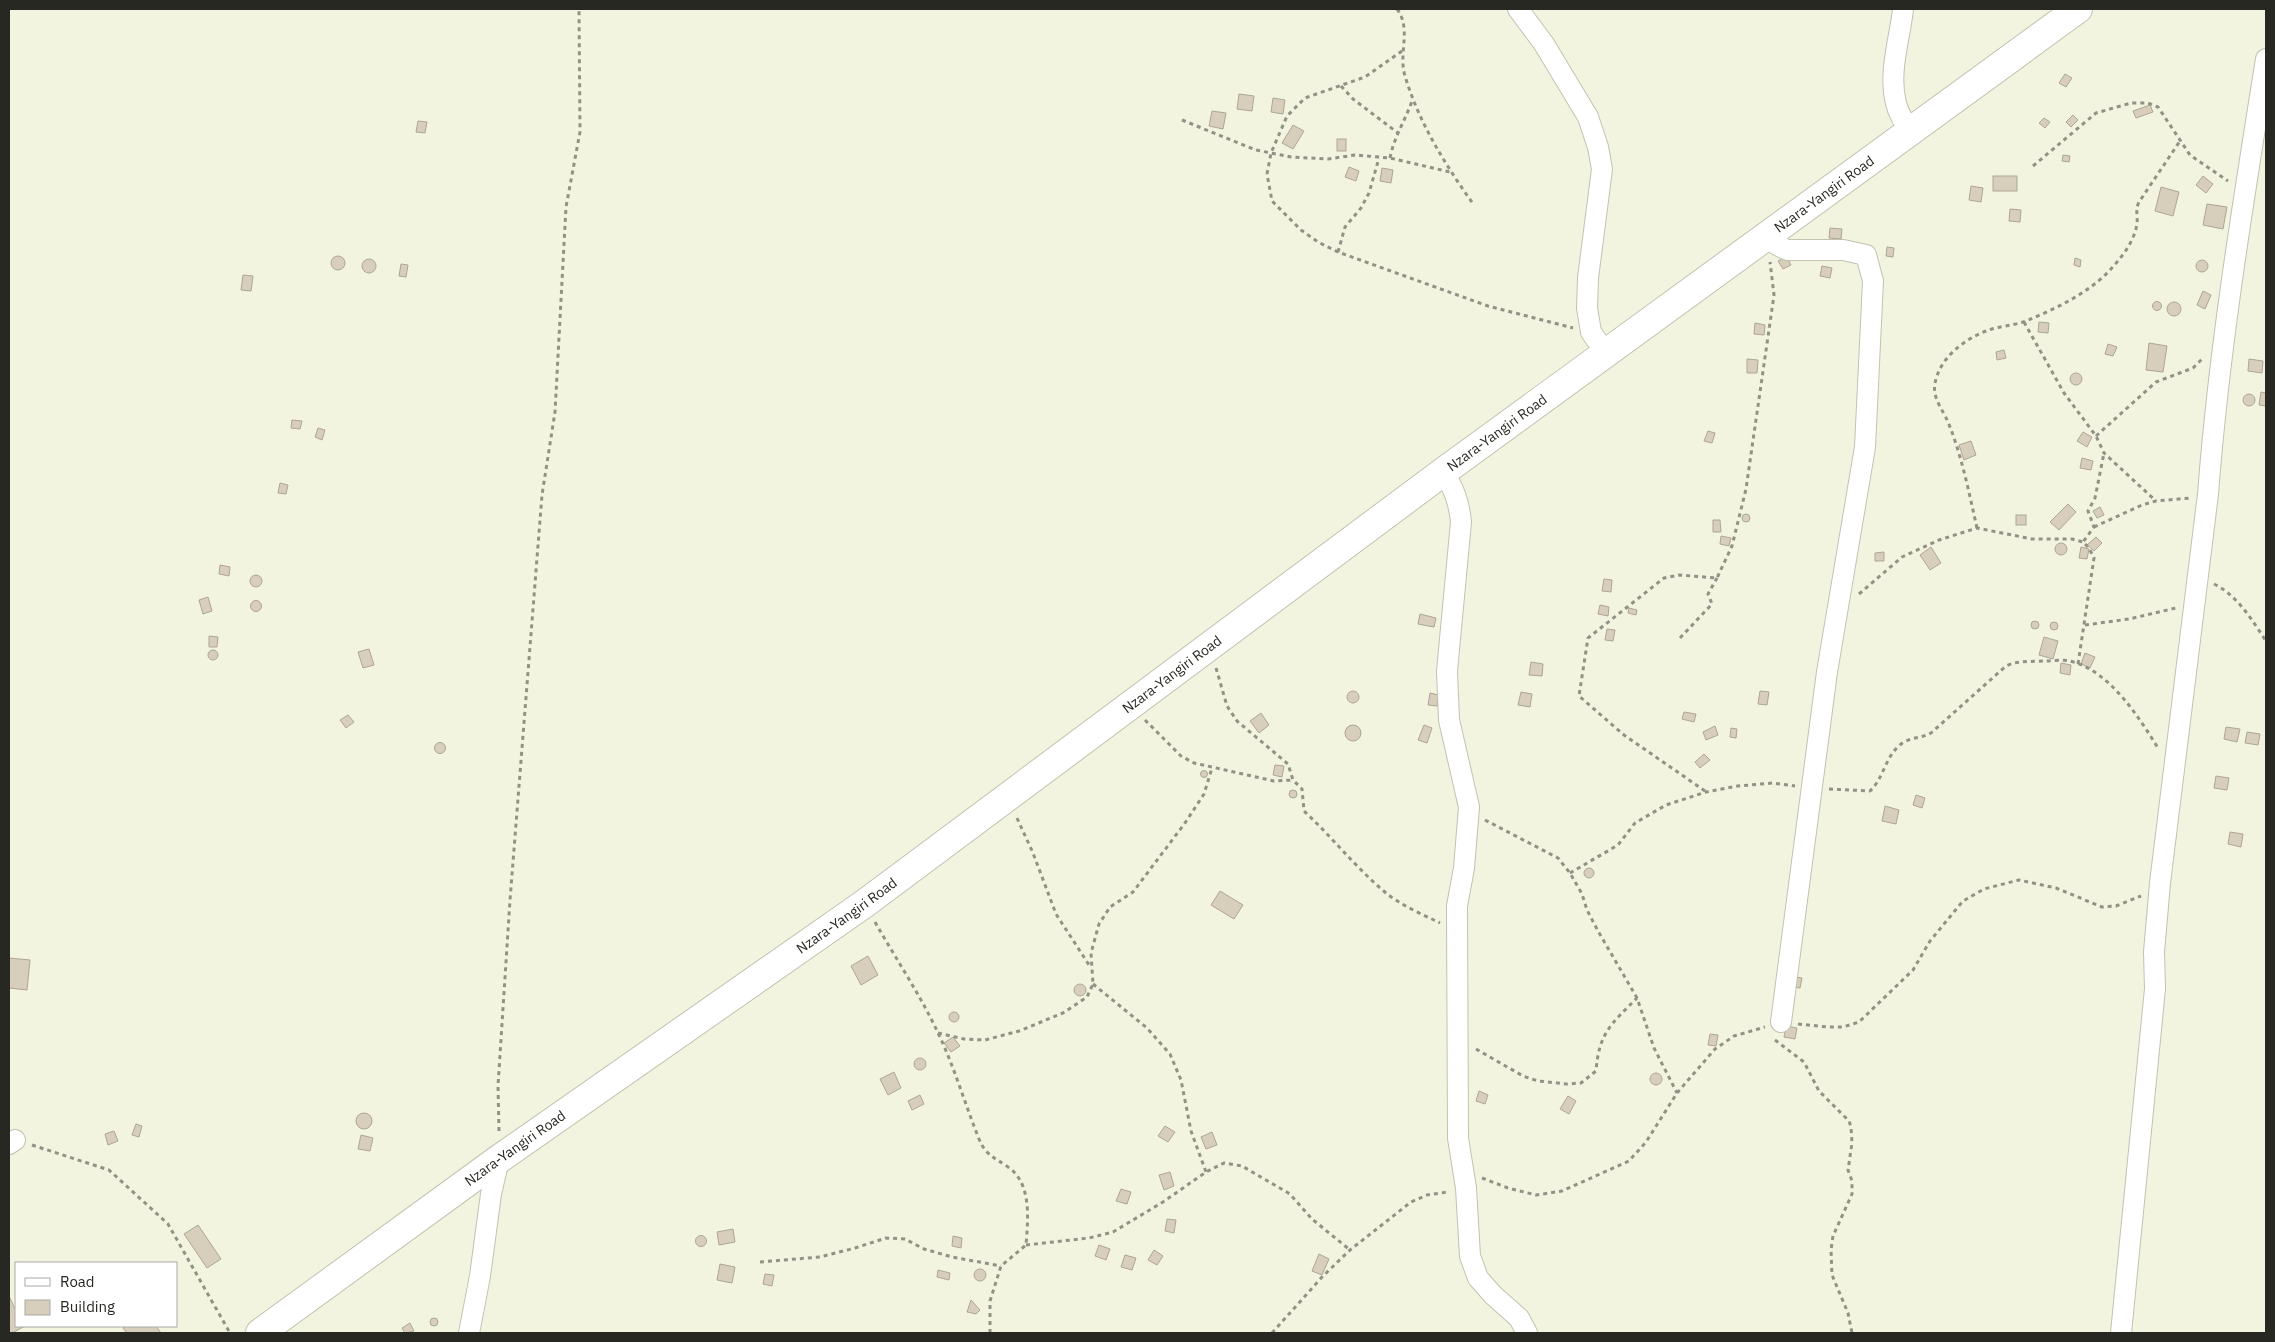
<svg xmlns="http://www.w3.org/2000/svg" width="2275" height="1342" viewBox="0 0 2275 1342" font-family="'IBM Plex Sans',sans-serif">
<rect width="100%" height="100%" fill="#f2f4e0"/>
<!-- building -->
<g fill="#d8cebc" stroke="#aea594">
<path d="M2065 74 2072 78 2066 87 2059 83Z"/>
<path d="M1239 94 1254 96 1252 111 1237 109Z"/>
<path d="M1273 98 1285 100 1283 114 1271 112Z"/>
<path d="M2150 105 2153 112 2136 118 2133 111Z"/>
<path d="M1212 111 1226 113 1223 129 1209 126Z"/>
<path d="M2073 115 2078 120 2071 127 2066 122Z"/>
<path d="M2044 118 2050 122 2045 128 2039 123Z"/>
<path d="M418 121 427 122 425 133 416 132Z"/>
<path d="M1293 125 1304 131 1293 149 1282 143Z"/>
<rect x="1337" y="139" width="9" height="12"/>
<path d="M2063 155 2070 156 2069 162 2062 161Z"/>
<path d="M1349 167 1359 171 1356 181 1345 177Z"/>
<path d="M1382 168 1393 170 1391 183 1380 181Z"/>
<rect x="1993" y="176" width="24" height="15"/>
<path d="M2203 176 2213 184 2206 193 2196 185Z"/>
<path d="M1971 186 1983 188 1981 202 1969 200Z"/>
<path d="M2161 187 2179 192 2173 216 2155 211Z"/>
<path d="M2207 204 2227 207 2223 229 2203 225Z"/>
<path d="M2010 209 2021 210 2020 222 2009 221Z"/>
<path d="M1830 228 1842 229 1841 239 1829 238Z"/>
<path d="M1887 247 1894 248 1893 257 1886 256Z"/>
<circle cx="338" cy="263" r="7"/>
<path d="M1787 257 1791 265 1783 269 1778 261Z"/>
<path d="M2075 258 2081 260 2080 267 2074 265Z"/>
<circle cx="369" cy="266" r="7"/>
<circle cx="2202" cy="266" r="6"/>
<path d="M401 264 408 265 406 277 399 276Z"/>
<path d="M1822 266 1832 268 1830 278 1820 276Z"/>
<path d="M243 275 253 276 251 291 241 290Z"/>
<path d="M2203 291 2211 295 2205 309 2197 305Z"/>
<circle cx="2157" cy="306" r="4.5"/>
<circle cx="2174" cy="309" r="7"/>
<path d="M2039 322 2049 323 2048 333 2038 332Z"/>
<path d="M1755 323 1765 325 1764 335 1754 334Z"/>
<path d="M2149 343 2167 346 2163 372 2146 370Z"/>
<path d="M2108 344 2117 347 2113 356 2105 354Z"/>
<path d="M2004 350 2006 358 1997 360 1996 352Z"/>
<path d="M1747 359 1758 360 1757 373H1747Z"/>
<path d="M2249 359 2263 361 2262 373 2248 371Z"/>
<circle cx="2076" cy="379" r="6"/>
<path d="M2261 392 2266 393V406L2259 405Z"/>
<circle cx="2249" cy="400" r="6"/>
<path d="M292 420 302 421 300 429 291 428Z"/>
<path d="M318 428 325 430 322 440 315 437Z"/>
<path d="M1708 431 1715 433 1712 443 1704 441Z"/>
<path d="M2083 432 2092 437 2087 447 2077 441Z"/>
<path d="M1971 441 1976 455 1964 460 1959 445Z"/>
<path d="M2082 458 2093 461 2091 470 2080 468Z"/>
<path d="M280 483 288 485 286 494 278 493Z"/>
<path d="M2068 504 2076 512 2059 530 2050 522Z"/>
<path d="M2100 507 2104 515 2097 518 2093 511Z"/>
<circle cx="1746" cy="518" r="4"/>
<rect x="2016" y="515" width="10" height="10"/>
<path d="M1713 520H1720L1721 532H1713Z"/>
<path d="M1721 536 1731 538 1729 546 1720 544Z"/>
<path d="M2096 537 2102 543 2094 551 2087 545Z"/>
<circle cx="2061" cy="549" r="6"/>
<path d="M1931 547 1941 563 1930 570 1920 555Z"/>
<path d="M2081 547 2089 549 2087 559 2079 558Z"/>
<path d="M1884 552V561H1875V553Z"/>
<path d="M220 565 230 567 229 576 219 574Z"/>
<circle cx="256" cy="581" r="6"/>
<path d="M1604 579 1612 580 1611 592 1602 591Z"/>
<path d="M208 597 212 611 203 614 199 600Z"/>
<circle cx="256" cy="606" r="5.5"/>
<path d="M1600 605 1609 607 1608 616 1598 614Z"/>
<path d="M1629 608 1637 610 1636 615 1628 613Z"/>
<path d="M1420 614 1436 618 1434 627 1418 624Z"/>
<circle cx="2035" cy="625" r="4"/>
<circle cx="2054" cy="626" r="4"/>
<path d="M1607 629 1615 630 1613 641 1605 640Z"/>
<path d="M209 636 218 637 217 647H209Z"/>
<path d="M2044 637 2058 641 2053 659 2039 655Z"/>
<path d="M369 649 374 665 363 668 358 652Z"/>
<circle cx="213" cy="655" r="5"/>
<path d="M2085 653 2095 657 2090 668 2081 664Z"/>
<path d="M1531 662 1543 664 1542 676 1529 675Z"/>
<path d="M2061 663 2071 665 2070 675 2060 673Z"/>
<path d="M1760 691 1769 692 1767 705 1758 704Z"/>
<circle cx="1353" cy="697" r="6"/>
<path d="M1521 692 1532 694 1530 707 1518 705Z"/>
<path d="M1430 693 1438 695 1437 706 1428 705Z"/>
<path d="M1684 712 1696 714 1694 722 1682 719Z"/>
<path d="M1261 713 1269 725 1259 733 1250 721Z"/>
<path d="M348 715 354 722 346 728 340 720Z"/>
<path d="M1424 725 1432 728 1427 743 1418 740Z"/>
<circle cx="1353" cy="733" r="8"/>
<path d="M1715 726 1718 735 1706 740 1703 732Z"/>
<path d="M2226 727 2240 729 2237 742 2224 739Z"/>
<path d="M1731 728 1737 729 1736 738 1730 737Z"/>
<path d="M2247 732 2260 734 2258 745 2245 743Z"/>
<circle cx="440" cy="748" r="5.5"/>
<path d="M1704 754 1710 760 1700 768 1695 762Z"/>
<path d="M1275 765 1284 766 1282 777 1273 775Z"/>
<circle cx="1204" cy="774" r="3.5"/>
<path d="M2216 776 2229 778 2227 790 2214 788Z"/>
<circle cx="1293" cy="794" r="4"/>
<path d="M1916 795 1925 798 1922 808 1913 805Z"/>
<path d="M1885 806 1899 810 1896 824 1882 821Z"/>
<path d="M2230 832 2243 834 2241 847 2228 844Z"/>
<circle cx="1589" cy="873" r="5"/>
<path d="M1220 891 1243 905 1234 919 1211 905Z"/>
<path d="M868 956 878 975 861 985 851 966Z"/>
<path d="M9 958 30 960 27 990 9 988Z"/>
<path d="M1794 977 1802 978 1800 988 1793 987Z"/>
<circle cx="1080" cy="990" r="6"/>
<circle cx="954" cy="1017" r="5"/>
<path d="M1786 1026 1797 1028 1795 1039 1784 1037Z"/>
<path d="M1710 1034 1718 1035 1716 1046 1708 1045Z"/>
<path d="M953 1037 960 1046 951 1052 944 1043Z"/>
<circle cx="920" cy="1064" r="6"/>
<path d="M894 1072 901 1088 888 1095 880 1079Z"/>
<circle cx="1656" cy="1079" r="6"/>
<path d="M1479 1091 1488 1095 1485 1104 1476 1101Z"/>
<path d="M920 1095 924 1104 912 1110 908 1101Z"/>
<path d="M1568 1096 1576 1101 1569 1114 1560 1109Z"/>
<circle cx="364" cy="1121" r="8"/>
<path d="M136 1124 142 1126 139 1137 132 1135Z"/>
<path d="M1165 1126 1175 1132 1168 1142 1158 1136Z"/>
<path d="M114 1131 118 1141 108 1145 105 1134Z"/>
<path d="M1212 1132 1217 1145 1206 1149 1201 1137Z"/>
<path d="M361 1135 373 1138 370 1151 358 1149Z"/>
<path d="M1170 1172 1174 1186 1164 1190 1159 1175Z"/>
<path d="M1121 1189 1131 1192 1127 1204 1116 1201Z"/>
<path d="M1167 1219 1176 1220 1174 1233 1165 1231Z"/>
<path d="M198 1225 221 1259 207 1268 184 1234Z"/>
<path d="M733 1229 735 1242 719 1245 717 1232Z"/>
<circle cx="701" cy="1241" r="5.5"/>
<path d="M953 1236 962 1238 961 1248 952 1246Z"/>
<path d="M1099 1245 1110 1249 1106 1260 1095 1256Z"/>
<path d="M1154 1250 1163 1256 1157 1265 1148 1260Z"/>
<path d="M1319 1254 1329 1259 1322 1275 1312 1271Z"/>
<path d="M1125 1255 1136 1258 1132 1270 1121 1267Z"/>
<path d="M720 1264 735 1267 732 1283 717 1280Z"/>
<circle cx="980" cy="1275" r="6"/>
<path d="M938 1270 950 1273 949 1280 937 1277Z"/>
<path d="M765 1274 774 1275 772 1286 763 1284Z"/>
<path d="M9 1296 16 1311V1326H25L12 1333H9Z"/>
<path d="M971 1300 980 1310 976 1314 967 1312Z"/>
<circle cx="434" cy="1322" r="4"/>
<path d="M410 1323 414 1331 405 1333 402 1328Z"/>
<path d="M127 1326H156L161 1333H127L123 1328Z"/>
</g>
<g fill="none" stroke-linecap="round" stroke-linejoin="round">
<defs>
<g id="street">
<path d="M1518 9 1544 44 1588 117 1598 147 1602 169 1588 278 1587 308 1591 332 1606 354"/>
<path d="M1903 9C1900 38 1888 73 1896 103 1898 113 1904 122 1910 131"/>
<path d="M1764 238 1787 250H1843L1866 255 1873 281 1865 447 1827 672 1781 1022"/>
<path d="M1443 472C1454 488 1459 502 1461 522L1447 671 1449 720 1469 807 1464 868 1457 906 1458 1138 1466 1188 1470 1256 1478 1278 1493 1295 1519 1318 1527 1333"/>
<path d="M9 1144 15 1140"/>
<path d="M469 1333 480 1276 491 1194 499 1159"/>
<path d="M2121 1333 2155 989 2154 952 2160 883 2208 494C2219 349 2243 203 2266 59"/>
</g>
<g id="primary">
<path id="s1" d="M260 1333 499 1159 864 904 1443 472 2078 9"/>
</g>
</defs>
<!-- street casing -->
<use href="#street" stroke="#c1c3af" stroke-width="22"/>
<!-- primary casing -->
<use href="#primary" stroke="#c1c3af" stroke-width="30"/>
<!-- path -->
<g stroke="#919285" stroke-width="3" stroke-dasharray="4 4" stroke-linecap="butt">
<path d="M1397 9C1412 29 1398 53 1405 76 1419 123 1446 166 1474 205"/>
<path d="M1402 51 1365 77 1305 98 1287 116 1271 153 1267 174 1272 201 1301 230 1318 242 1338 252 1488 306 1573 328"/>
<path d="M1341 86 1353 99 1398 133"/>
<path d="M1182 120 1256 150 1291 157 1328 159 1355 155 1390 158 1450 172"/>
<path d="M1390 158C1394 137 1405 121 1412 101"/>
<path d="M2033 166 2096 113 2131 103H2148L2158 107 2190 155 2228 181"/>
<path d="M1338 252 1345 227 1361 208 1369 193 1379 158"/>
<path d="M2024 322 2064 393 2096 436 2104 453 2156 501"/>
<path d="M2096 436 2156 382 2193 368 2203 358"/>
<path d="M2094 527 2142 505 2156 501 2190 498"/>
<path d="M1977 528C1969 493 1962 456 1948 422 1943 410 1932 398 1935 383 1940 358 1963 340 1986 331 1998 326 2013 326 2026 321 2055 309 2089 293 2110 270 2122 257 2134 242 2137 224 2138 216 2135 210 2139 202L2180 141"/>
<path d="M2214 584C2237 595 2252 620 2266 641"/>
<path d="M1859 594 1902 557 1939 540 1977 528 2032 539H2072L2083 542"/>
<path d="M2085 625 2129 619 2176 608"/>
<path d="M1680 638 1712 604 1708 594 1717 578"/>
<path d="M2078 664 2094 558 2089 548 2083 542 2094 527 2088 511 2095 498 2104 453"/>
<path d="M1216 668 1227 706 1237 721 1288 764 1293 780 1302 789 1304 811C1332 837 1356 868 1386 893 1402 906 1422 914 1440 923"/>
<path d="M1145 720 1181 756 1194 763 1274 781 1293 780"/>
<path d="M1829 789 1870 791C1885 777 1885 754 1904 742 1913 737 1922 738 1931 733L2006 666C2018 660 2031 662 2044 661 2052 661 2062 659 2070 661 2110 671 2138 716 2158 748"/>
<path d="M1705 791 1624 735 1579 696 1588 638 1664 578 1679 575 1717 578 1732 546 1746 489 1774 295 1770 262"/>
<path d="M1017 818 1033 853 1056 914 1091 968"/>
<path d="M1485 820 1558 858 1570 873 1582 894 1587 910 1598 931 1637 998 1654 1048 1677 1093"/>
<path d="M1570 873 1618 845 1635 823 1666 805 1706 792 1738 786 1773 783 1795 786"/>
<path d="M875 922C896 959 921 996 939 1035 955 1069 965 1104 979 1139 986 1156 994 1157 1008 1167 1032 1183 1028 1220 1026 1245L1001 1266 990 1301V1333"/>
<path d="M1093 984 1147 1028 1170 1054 1181 1080 1191 1131 1206 1172"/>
<path d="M1798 1024 1828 1027H1843L1859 1022 1913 970 1930 941 1963 901 1984 889 2019 880 2056 888 2102 907 2116 906 2141 896"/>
<path d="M938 1033 964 1039 985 1040 1019 1031 1063 1013 1087 997 1093 984 1091 953 1099 924 1110 907 1133 892 1185 823 1204 794 1212 768"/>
<path d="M1775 1040 1804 1062 1819 1091 1849 1121 1851 1127 1852 1143 1848 1170 1852 1181V1194L1833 1236 1831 1250 1832 1275 1848 1313 1852 1333"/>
<path d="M1476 1049 1523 1076 1538 1081 1567 1084 1581 1083 1596 1071C1599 1033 1611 1024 1637 998"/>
<path d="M499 1131 498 1086 510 900 542 495 555 412 566 207 580 132 579 9"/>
<path d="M32 1145 109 1170 168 1224 230 1333"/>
<path d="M1482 1178 1508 1188 1536 1195 1562 1191 1629 1161 1646 1142 1677 1093 1715 1049 1734 1036 1765 1027"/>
<path d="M1026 1245 1089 1238 1113 1232 1163 1202 1206 1172 1224 1163 1242 1166 1290 1194 1312 1219 1350 1250"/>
<path d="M760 1262 820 1257 855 1248 886 1238 905 1239 924 1249 952 1257 1001 1266"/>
<path d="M1272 1333 1323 1276 1350 1250 1411 1202 1427 1195 1448 1192"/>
</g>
<!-- street -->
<use href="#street" stroke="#fff" stroke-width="20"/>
<!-- primary -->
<use href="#primary" stroke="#fff" stroke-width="28"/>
</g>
<g text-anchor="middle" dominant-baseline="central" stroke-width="4.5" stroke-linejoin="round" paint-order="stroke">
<!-- street labels -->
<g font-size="14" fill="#272821" stroke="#fff">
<text stroke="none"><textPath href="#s1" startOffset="1935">Nzara-Yangiri Road</textPath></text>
<text stroke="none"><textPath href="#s1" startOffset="1530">Nzara-Yangiri Road</textPath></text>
<text stroke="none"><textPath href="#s1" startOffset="1125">Nzara-Yangiri Road</textPath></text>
<text stroke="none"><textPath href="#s1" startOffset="720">Nzara-Yangiri Road</textPath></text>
<text stroke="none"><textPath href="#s1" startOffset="315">Nzara-Yangiri Road</textPath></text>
</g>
</g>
<!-- border -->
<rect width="2275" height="1342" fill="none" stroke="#272821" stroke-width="20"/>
<!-- legend -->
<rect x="15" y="1262" width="162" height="65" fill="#ffffff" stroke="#a9a9a6"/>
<rect x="25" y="1278" width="25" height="8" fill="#ffffff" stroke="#a9a9a6"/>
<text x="60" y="1287" font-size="15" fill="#272821">Road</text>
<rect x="25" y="1300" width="25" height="15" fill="#d8cebc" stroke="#a9a9a6"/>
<text x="60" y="1312" font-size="15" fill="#272821">Building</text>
</svg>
